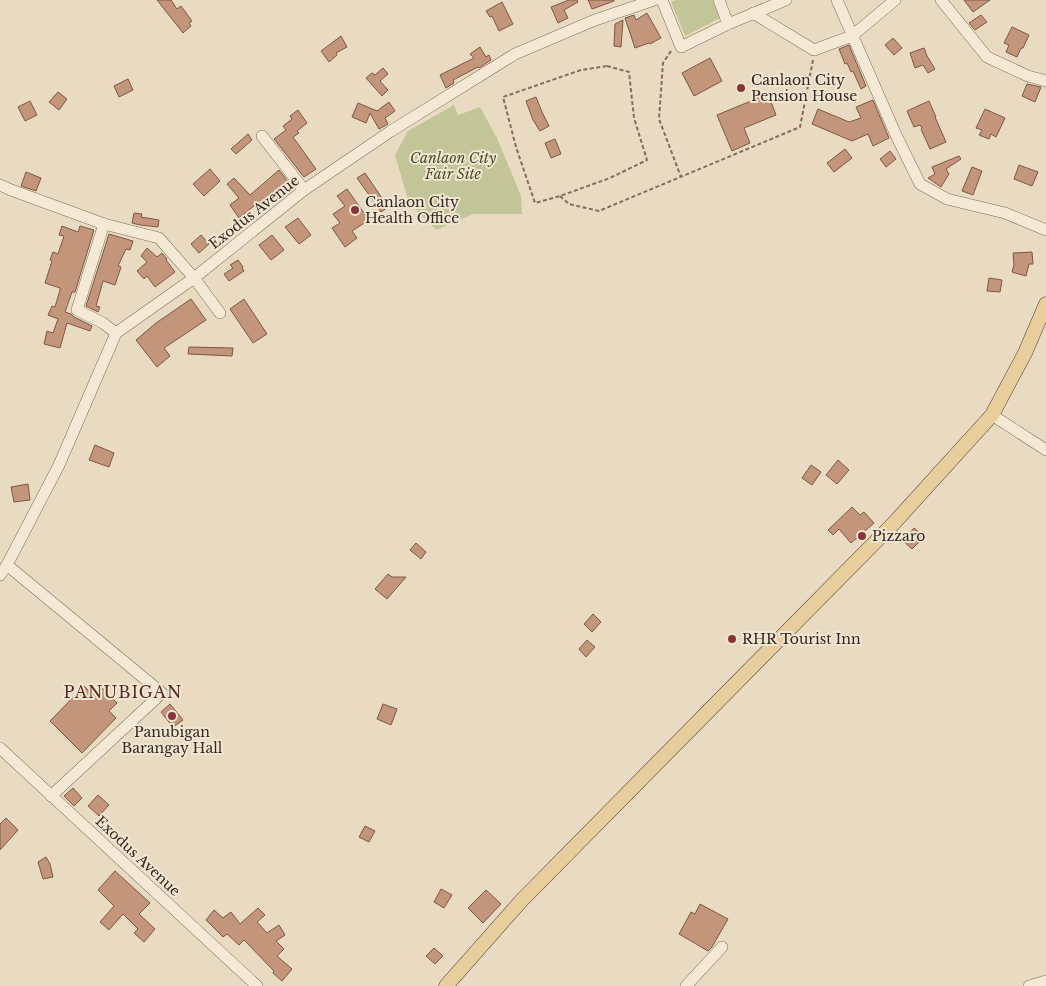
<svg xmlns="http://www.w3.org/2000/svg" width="1046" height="986" viewBox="0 0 1046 986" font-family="'Libre Baskerville',serif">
<rect width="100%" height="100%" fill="#e9dbc2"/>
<!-- green -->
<g fill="#c2c598">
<path d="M676 0H716L722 17 685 36 671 2Z"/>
<path d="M454 105 458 115 480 107 497 138 521 196 522 214H474L436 230 409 203 395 155 408 131Z"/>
</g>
<!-- building -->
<g fill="#c3967c" stroke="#7d5744">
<path d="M157 0H171L177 9 181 6 192 21 189 23 191 26 183 33Z"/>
<path d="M569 0H577L578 2 564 10 568 18 558 23 551 7Z"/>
<path d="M588 0H614V1L592 9Z"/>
<path d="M964 0H990L973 12Z"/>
<path d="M502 2 513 24 499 31 492 16 490 17 486 11Z"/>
<path d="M647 13 661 38 650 44 649 43 635 48 625 18 634 15 636 20Z"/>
<path d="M981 15 987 22 975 30 969 23Z"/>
<path d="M623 20 621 47 614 46 615 24Z"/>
<path d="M1012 27 1029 35 1023 48H1021L1017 57 1006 52 1009 45 1004 43Z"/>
<path d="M341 36 347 47 336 53 337 55 329 62 321 51Z"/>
<path d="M893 38 902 48 894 55 885 45Z"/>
<path d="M849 45 866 86 861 89 853 71 851 72 847 63 845 64 839 49Z"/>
<path d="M480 47 486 57 489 55 491 60 479 68 478 67 453 80 454 83 446 88 440 75 474 58 470 54Z"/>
<path d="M924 48 927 56 935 69 928 73 923 65 915 68 910 53Z"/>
<path d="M710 58 722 81 694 96 682 73Z"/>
<path d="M383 68 388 74 380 81 388 90 382 96 366 78 372 73 375 75Z"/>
<path d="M128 79 133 90 119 97 114 86Z"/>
<path d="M1027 84 1041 87 1035 102 1022 96Z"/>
<path d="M58 92 67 99 59 110 49 102Z"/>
<path d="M768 94 776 115 744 128 750 143 732 151 717 115Z"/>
<path d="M536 97 542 112 549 126 540 131 533 120 526 101Z"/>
<path d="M873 100 889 138 873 146 868 134 852 141 812 124 818 109 849 122 861 118 856 107Z"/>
<path d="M30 101 37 115 25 121 18 107Z"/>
<path d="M929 101 936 117H935L946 142 930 149 921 129 922 128 920 125 914 127 907 111Z"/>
<path d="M389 102 395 111 385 118 388 124 379 129 370 113 366 123 352 117 358 103 377 111Z"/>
<path d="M985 109 1005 118 996 137 991 134 989 139 979 135 982 130 976 128Z"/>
<path d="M298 110 307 123 297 131 299 133 293 137 316 169 304 177 274 139 286 130 283 126 292 119 290 116Z"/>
<path d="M248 134 252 140 236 154 231 149Z"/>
<path d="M555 139 561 154 551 158 545 143Z"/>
<path d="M845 149 852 158 834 172 827 163Z"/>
<path d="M890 151 896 159 886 167 880 159Z"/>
<path d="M959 156 961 159 946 169 949 174 941 187 928 178 935 174 932 167Z"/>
<path d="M1019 165 1038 172 1032 186 1014 179Z"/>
<path d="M972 167 982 171 973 195 962 191Z"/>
<path d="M210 169 220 181 204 196 193 184Z"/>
<path d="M279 170 289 183 259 209 255 205 239 218 230 205 239 198 227 184 234 178 250 195Z"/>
<path d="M26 172 41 178 36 191 21 186Z"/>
<path d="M365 173 388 207 381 212 357 178Z"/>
<path d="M347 189 369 220 352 231 357 238 345 247 332 228 340 223 333 214 345 206 337 196Z"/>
<path d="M134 213 142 214 141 217 159 220 158 227 140 225 132 223Z"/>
<path d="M298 218 311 235 299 244 285 227Z"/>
<path d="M62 226 78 232 80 226 94 230 75 292H72L65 312 71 314 74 317 92 326 90 331 67 323 60 348 44 344 47 331 53 333 58 319 48 315 52 306 55 307 60 290V288L45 283 52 261 50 260 53 252 58 254 64 236 59 235Z"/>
<path d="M109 234 133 241 130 250 126 249 118 266 121 267 115 285 103 281 96 306 100 307 98 312 86 306Z"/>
<path d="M201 235 209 244 199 253 191 244Z"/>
<path d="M272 235 284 250 271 260 259 245Z"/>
<path d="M147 248 157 257 162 253 167 259 166 260 175 272 155 287 147 276 144 279 137 271 147 262 141 256Z"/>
<path d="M1032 252 1033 264H1029L1026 276 1012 272 1014 265 1013 253Z"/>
<path d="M238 260 243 267 242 268 244 271 229 281 224 274 233 268 230 265Z"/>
<path d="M989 278 1002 280 1000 292 987 291Z"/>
<path d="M191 299 206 320 164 348 170 356 157 367 136 340 156 323Z"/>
<path d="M244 299 267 334 253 343 230 309Z"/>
<path d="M189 347 233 348 232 356 188 354Z"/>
<path d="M95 445 114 453 109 467 89 460Z"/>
<path d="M838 460 849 470 837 484 826 475Z"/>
<path d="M811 465 821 472 812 485 802 478Z"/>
<path d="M28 484 30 500 14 502 11 487Z"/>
<path d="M852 507 860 515 864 512 874 523 851 543 839 529 833 535 828 530Z"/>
<path d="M914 528 924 537 912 549 903 541Z"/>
<path d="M416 543 426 552 421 559 410 550Z"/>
<path d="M388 574 392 577H406L387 599 375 589Z"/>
<path d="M593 614 601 622 592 632 584 624Z"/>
<path d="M587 640 595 647 586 657 579 649Z"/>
<path d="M84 686 93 695 101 687 117 703 109 711 116 718 82 753 50 721Z"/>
<path d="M170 704 183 720 173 727 161 712Z"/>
<path d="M383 704 397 709 391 725 377 719Z"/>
<path d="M73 788 82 798 74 806 64 796Z"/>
<path d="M98 795 109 805 99 816 88 806Z"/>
<path d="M6 818 18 830 0 850V824Z"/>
<path d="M365 826 375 831 369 842 359 837Z"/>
<path d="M46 857 50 864 53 877 43 879 38 862Z"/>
<path d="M115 871 150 903 139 914 155 929 144 942 134 933 138 929 123 914 109 930 100 922 114 906 98 890Z"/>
<path d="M441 889 452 895 444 908 434 902Z"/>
<path d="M486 890 501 904 483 923 468 908Z"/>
<path d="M700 904 728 919 712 947 708 951 679 934 691 912 695 914Z"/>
<path d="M258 908 265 915 257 922 267 933 279 925 285 935 276 941 284 949 277 956 292 969 282 981 273 973 274 971 244 940 239 945 227 934 223 937 206 920 214 910 223 918 231 912 240 924Z"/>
<path d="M434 948 443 956 435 964 426 956Z"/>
</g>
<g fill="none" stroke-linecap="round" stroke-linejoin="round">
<defs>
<g id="minor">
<path d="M662 0 681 47 728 24 786 0"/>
<path d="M719 0 728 24"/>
<path d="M837 0 896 135 920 184 947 199 1005 213 1046 230"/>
<path d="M941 0 987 57 1028 76 1046 81"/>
<path d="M753 13 814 50 852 36 895 0"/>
<path d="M262 136 304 190"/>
<path d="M0 185 11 190 104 224 159 238 194 278 220 313"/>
<path d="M104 224 77 310 103 323 116 333"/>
<path d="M992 415 1046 450"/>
<path d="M7 565 162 693 51 796"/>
<path d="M0 575 7 565 59 465 116 333 194 278 304 190 391 131 515 54 595 20 654 0"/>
<path d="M0 748 257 986"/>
<path d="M686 986 722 947"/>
<path d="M1029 986 1046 981"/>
</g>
<path id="major" d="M446 986 521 901 894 523 992 415 1025 353 1046 304"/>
</defs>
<!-- minor casing -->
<use href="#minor" stroke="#806d5b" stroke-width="12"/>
<!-- major casing -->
<use href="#major" stroke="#4e3c2f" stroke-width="15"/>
<!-- path -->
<g stroke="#806d5b" stroke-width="2" stroke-dasharray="4 2.5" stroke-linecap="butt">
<path d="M671 51 663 63 659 119 681 177"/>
<path d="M607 66 629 72 634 118 647 160 610 178 560 196 535 203 516 147 503 97 581 70Z"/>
<path d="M560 196 569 204 599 211 800 127 813 60"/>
</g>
<!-- minor -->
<use href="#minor" stroke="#f4e9d4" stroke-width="11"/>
<!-- major -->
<use href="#major" stroke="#e8cd9d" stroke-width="14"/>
</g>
<!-- markers -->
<g fill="#893237" stroke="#f1e6d1" stroke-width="2">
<circle cx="741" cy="88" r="5"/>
<circle cx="355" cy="210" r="5"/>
<circle cx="862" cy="536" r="5"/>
<circle cx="732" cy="639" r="5"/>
<circle cx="172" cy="716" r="5"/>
</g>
<g text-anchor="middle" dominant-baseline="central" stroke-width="4" stroke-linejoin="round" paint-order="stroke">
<!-- poi labels -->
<g font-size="14" fill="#32261e" stroke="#f1e6d1" text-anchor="start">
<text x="751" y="80">Canlaon City<tspan x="751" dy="16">Pension House</tspan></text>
<text x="365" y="202">Canlaon City<tspan x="365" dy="16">Health Office</tspan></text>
<text x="872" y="536">Pizzaro</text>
<text x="742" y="639">RHR Tourist Inn</text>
<text x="172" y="732" text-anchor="middle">Panubigan<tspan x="172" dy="16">Barangay Hall</tspan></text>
</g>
<!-- park labels -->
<g font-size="14" font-style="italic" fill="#454c27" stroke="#f1e6d1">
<text x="453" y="158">Canlaon City<tspan x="453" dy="16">Fair Site</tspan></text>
</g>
<!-- street labels -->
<g font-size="14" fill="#32261e" stroke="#f1e6d1">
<text transform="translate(254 212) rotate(-38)">Exodus Avenue</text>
<text transform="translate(138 856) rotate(43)">Exodus Avenue</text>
</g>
<!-- quarter labels -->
<g font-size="16" letter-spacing="1" fill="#5a2b22" stroke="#f1e6d1">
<text x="123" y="692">PANUBIGAN</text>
</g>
</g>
</svg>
